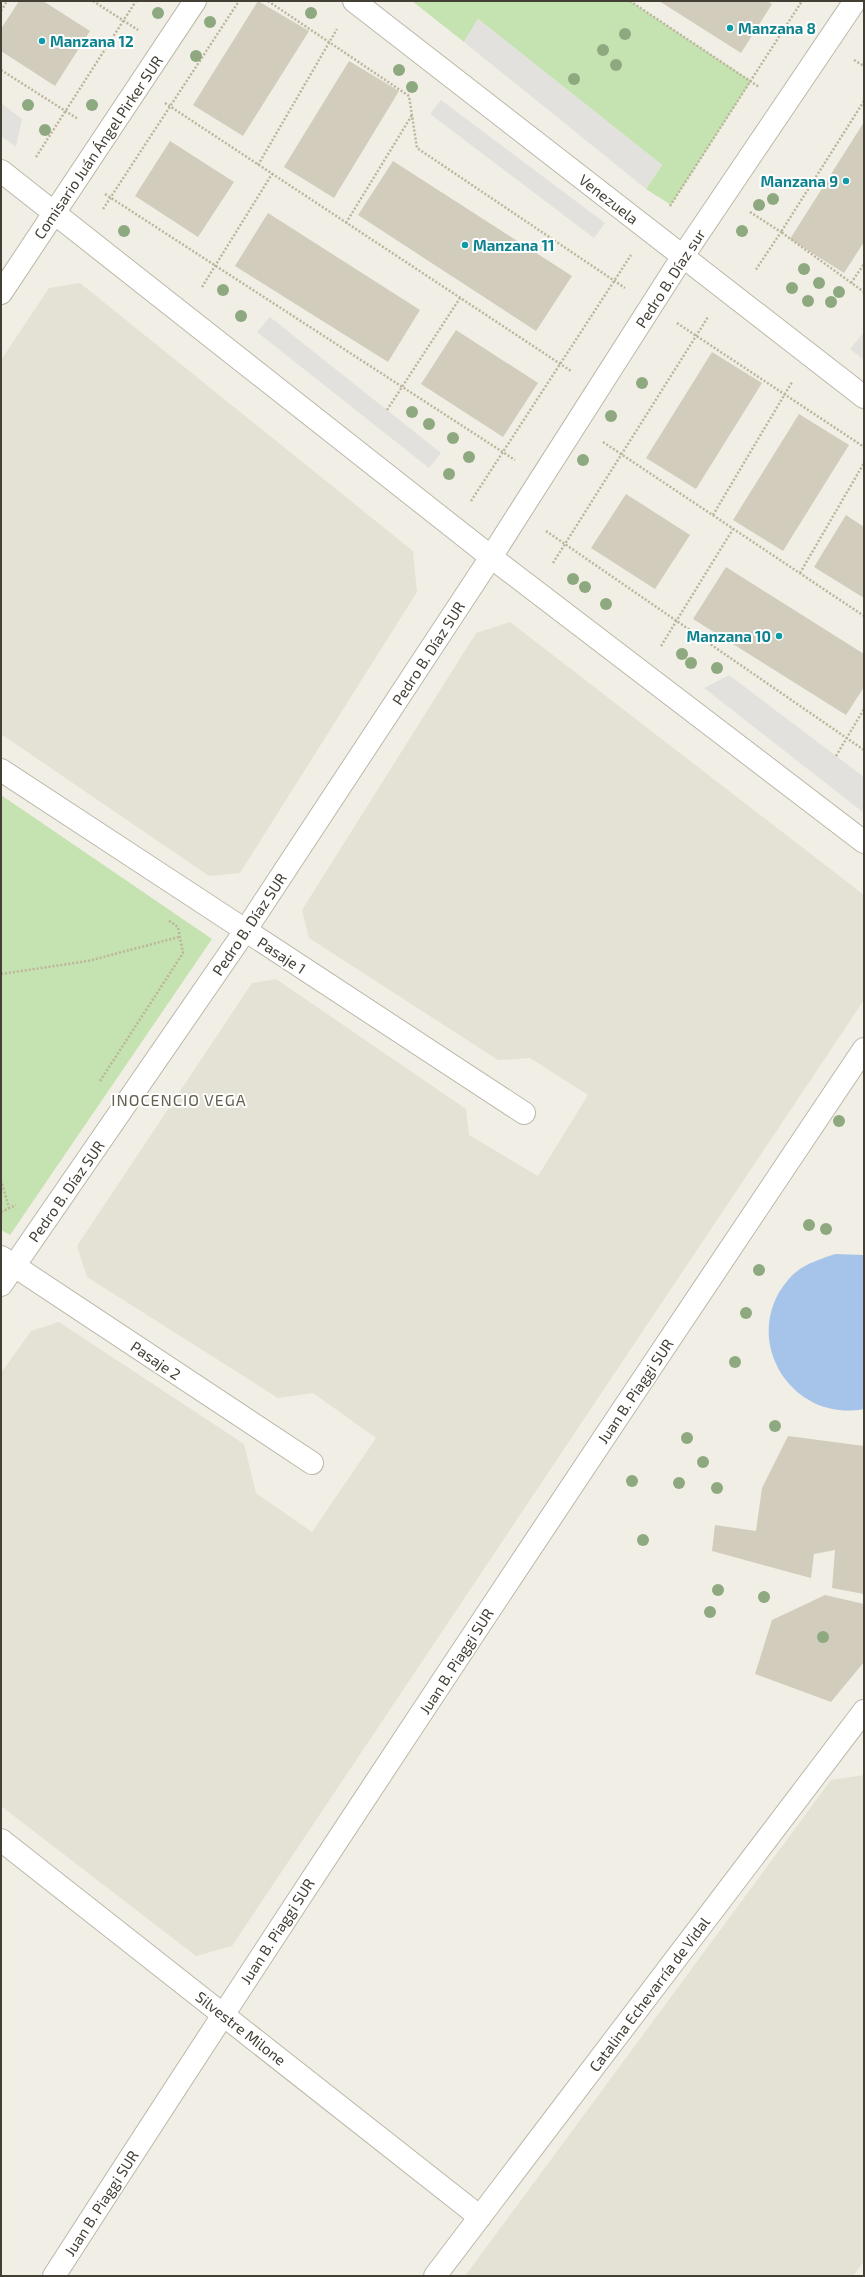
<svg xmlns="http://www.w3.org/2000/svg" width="865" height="2277" viewBox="0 0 865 2277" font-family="'Exo 2',sans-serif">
<rect width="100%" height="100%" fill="#f1efe5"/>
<!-- residential -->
<g fill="#e4e2d4">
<path d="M80 283 413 551 417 592 240 873 209 876 1 734V360L49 288Z"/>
<path d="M510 622 864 895V1000L232 1946 196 1956 1 1806V1373L31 1331 59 1322 244 1444 256 1493 312 1532 376 1438 313 1393 278 1398 87 1277 77 1246 252 983 276 979 466 1109 469 1135 538 1176 588 1095 530 1058 498 1060 309 938 302 910 476 633Z"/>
<path d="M864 1775V2261L853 2276H465L831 1780Z"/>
</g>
<!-- green -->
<g fill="#c5e2b1">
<path d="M412 1H630L751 81 671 205 646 189 662 165 478 19 464 42Z"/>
<path d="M1 795 212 939 10 1235 1 1230Z"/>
</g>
<!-- parking -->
<g fill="#e2e1dd">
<path d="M478 19 662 165 646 189 464 42Z"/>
<path d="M441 100 605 223 594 238 430 114Z"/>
<path d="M1 103 22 119 16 147 1 136Z"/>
<path d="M270 317 441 453 429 468 257 332Z"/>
<path d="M864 332V360L850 349Z"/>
<path d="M729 675 864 777V813L704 688Z"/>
</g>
<!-- water -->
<path fill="#a6c4e9" d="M835 1254 864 1255V1409C790 1423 739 1337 788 1280 800 1265 818 1260 835 1254Z"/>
<!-- building -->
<g fill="#d1ccbc">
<path d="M19 1H43L90 31 55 86 1 51V29Z"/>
<path d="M258 1 309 31 243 136 193 105Z"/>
<path d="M659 1H767L772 4 741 53Z"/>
<path d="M349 61 399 91 334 198 284 167Z"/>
<path d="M864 122V242L844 273 790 239Z"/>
<path d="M170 141 234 182 198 237 135 196Z"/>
<path d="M393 161 572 276 536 331 358 215Z"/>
<path d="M268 213 420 310 388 362 235 266Z"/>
<path d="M456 330 538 383 503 437 421 384Z"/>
<path d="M712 352 762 383 696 489 646 458Z"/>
<path d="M799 414 849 445 783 551 733 520Z"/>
<path d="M626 494 690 535 655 589 591 548Z"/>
<path d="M846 515 864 527V598L814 567Z"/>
<path d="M726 567 864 654V687L846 715 693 619Z"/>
<path d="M788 1436 864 1446V1594L832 1588 835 1550 814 1554 811 1578 712 1551 715 1525 756 1531 762 1488Z"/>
<path d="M825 1595 864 1604V1662L831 1702 755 1674 772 1620Z"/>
</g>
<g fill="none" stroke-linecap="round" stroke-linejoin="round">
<defs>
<g id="minor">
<path d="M354 1 864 397"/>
<path d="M1 171 491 557 864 842"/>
<path d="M1 293 195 1"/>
<path d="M1 770 524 1113"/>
<path d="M1 1257 312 1463"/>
<path d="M1 1285 245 931 491 557 683 256 855 1"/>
<path d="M1 1840 480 2217"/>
<path d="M54 2276C319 1864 591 1456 864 1049"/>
<path d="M435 2276 864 1711"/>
</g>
</defs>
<!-- minor casing -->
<use href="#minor" stroke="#bbb8a9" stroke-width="24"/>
<!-- path -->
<g stroke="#bcb59b" stroke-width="2.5" stroke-dasharray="2 2" stroke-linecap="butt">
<path d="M93 1 138 30"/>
<path d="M268 1 409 96 417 148 625 288"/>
<path d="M630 1 759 87"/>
<path d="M1 11 7 1"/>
<path d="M854 60 864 66"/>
<path d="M1 70 78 119"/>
<path d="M864 101 781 232 864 292"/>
<path d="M165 103 571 371"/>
<path d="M36 157 136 1"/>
<path d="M258 165 337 29"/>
<path d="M105 194 515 460"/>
<path d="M670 206 802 1"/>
<path d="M103 209 239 1"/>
<path d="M750 212 781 232 755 271"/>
<path d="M346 223 412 115"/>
<path d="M851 283 864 264"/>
<path d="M202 287 272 174"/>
<path d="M677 323 864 447"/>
<path d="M387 410 460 298"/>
<path d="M603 442 864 616"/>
<path d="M471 501 631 255"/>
<path d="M713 515 792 382"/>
<path d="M546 531 864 750"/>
<path d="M553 563 708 317"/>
<path d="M800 573 864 463"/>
<path d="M661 646 733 529"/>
<path d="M836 756 864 709"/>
<path d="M1 974 88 961 179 937"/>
<path d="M100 1081 183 953 178 927 168 920"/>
<path d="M1 1180 9 1208"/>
<path d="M1 1212 16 1205"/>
</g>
<!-- minor -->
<use href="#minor" stroke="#fff" stroke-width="22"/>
</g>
<!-- trees -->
<g fill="#8ea980">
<circle cx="158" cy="13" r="6"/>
<circle cx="311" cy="13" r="6"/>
<circle cx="210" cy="22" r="6"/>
<circle cx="625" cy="34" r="6"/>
<circle cx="603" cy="50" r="6"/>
<circle cx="196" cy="56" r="6"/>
<circle cx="616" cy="65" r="6"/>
<circle cx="399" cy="70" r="6"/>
<circle cx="574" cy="79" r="6"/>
<circle cx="412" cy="87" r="6"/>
<circle cx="28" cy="105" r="6"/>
<circle cx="92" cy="105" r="6"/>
<circle cx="45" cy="130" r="6"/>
<circle cx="773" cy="199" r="6"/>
<circle cx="759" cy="205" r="6"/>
<circle cx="124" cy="231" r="6"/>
<circle cx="742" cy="231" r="6"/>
<circle cx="804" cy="269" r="6"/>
<circle cx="819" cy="283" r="6"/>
<circle cx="792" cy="288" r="6"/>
<circle cx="223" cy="290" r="6"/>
<circle cx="839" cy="292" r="6"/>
<circle cx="808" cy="301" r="6"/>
<circle cx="831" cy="302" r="6"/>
<circle cx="241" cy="316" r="6"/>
<circle cx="642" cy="383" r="6"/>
<circle cx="412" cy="412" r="6"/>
<circle cx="611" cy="416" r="6"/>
<circle cx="429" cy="424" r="6"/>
<circle cx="453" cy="438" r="6"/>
<circle cx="469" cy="457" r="6"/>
<circle cx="583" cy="460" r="6"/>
<circle cx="449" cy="474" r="6"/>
<circle cx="573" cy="579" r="6"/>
<circle cx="585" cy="587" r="6"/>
<circle cx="606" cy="604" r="6"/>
<circle cx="682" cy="654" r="6"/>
<circle cx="691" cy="663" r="6"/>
<circle cx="717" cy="668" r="6"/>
<circle cx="839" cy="1121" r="6"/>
<circle cx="809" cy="1225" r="6"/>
<circle cx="826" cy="1229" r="6"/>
<circle cx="759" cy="1270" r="6"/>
<circle cx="746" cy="1313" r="6"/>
<circle cx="735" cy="1362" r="6"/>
<circle cx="775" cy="1426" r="6"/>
<circle cx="687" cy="1438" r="6"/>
<circle cx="703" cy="1462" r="6"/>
<circle cx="632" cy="1481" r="6"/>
<circle cx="679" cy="1483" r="6"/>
<circle cx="717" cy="1488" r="6"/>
<circle cx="643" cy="1540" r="6"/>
<circle cx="718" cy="1590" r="6"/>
<circle cx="764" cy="1597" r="6"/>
<circle cx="710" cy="1612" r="6"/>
<circle cx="823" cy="1637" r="6"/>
</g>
<!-- markers -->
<g fill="#0f9aa8" stroke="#fff" stroke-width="1.5">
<circle cx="730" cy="28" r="4"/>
<circle cx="42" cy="41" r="4"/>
<circle cx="846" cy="181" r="4"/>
<circle cx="465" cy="245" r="4"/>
<circle cx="779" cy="636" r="4"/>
</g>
<g text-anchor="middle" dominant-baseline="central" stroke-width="4" stroke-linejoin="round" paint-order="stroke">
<!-- culture labels -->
<g font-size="15" font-weight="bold" fill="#0d838f" stroke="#fff" text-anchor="start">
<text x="738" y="28">Manzana 8</text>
<text x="50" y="41">Manzana 12</text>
<text x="838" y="181" text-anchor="end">Manzana 9</text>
<text x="473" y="245">Manzana 11</text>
<text x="771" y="636" text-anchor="end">Manzana 10</text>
</g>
<!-- street labels -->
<g font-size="15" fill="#433f35" stroke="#fff">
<text transform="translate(98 147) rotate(-56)">Comisario Juán Ángel Pirker SUR</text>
<text transform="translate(609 199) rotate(38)">Venezuela</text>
<text transform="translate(670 278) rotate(-57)">Pedro B. Díaz sur</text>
<text transform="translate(428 653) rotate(-57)">Pedro B. Díaz SUR</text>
<text transform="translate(249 924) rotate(-56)">Pedro B. Díaz SUR</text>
<text transform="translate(282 955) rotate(33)">Pasaje 1</text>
<text transform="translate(66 1191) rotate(-55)">Pedro B. Díaz SUR</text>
<text transform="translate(156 1360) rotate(34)">Pasaje 2</text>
<text transform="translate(635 1391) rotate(-56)">Juan B. Piaggi SUR</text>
<text transform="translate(456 1661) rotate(-57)">Juan B. Piaggi SUR</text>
<text transform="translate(277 1931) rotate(-57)">Juan B. Piaggi SUR</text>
<text transform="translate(649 1994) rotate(-53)">Catalina Echevarría de Vidal</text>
<text transform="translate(241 2028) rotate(38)">Silvestre Milone</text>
<text transform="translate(101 2203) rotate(-57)">Juan B. Piaggi SUR</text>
</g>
<!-- neighbourhood labels -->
<g font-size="16" letter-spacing="1" fill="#655f4e" stroke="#fff">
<text x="179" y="1099">INOCENCIO VEGA</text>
</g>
</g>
<!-- border -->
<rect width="865" height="2277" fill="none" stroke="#433f35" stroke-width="4"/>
</svg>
